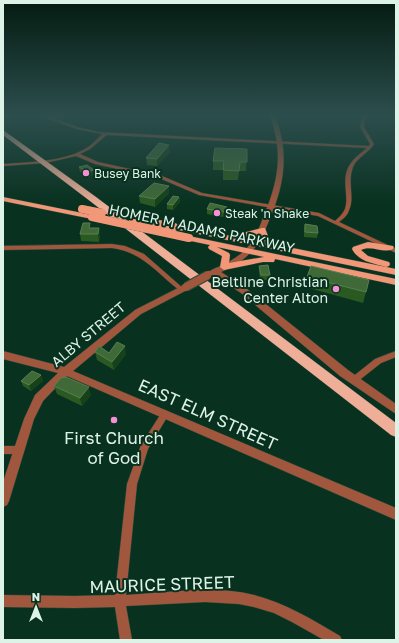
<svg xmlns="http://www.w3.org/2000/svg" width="399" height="643" viewBox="0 0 399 643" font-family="'Golos Text',sans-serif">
<rect width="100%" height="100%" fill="#08311f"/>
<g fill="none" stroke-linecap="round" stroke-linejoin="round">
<defs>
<g id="minor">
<path d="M41 116H48L78 127 98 132 369 146 370 144 360 127 362 116H366L364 127 374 144C369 153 357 157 353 167 347 182 355 198 349 210 348 215 343 219 339 222L396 249V253L318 216 199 195 159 178 95 164 76 156 45 163 3 166V164C30 162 62 162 85 149 92 145 97 139 102 134L76 129ZM107 135 367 148C361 153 355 157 351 163 339 179 351 198 344 211 342 215 338 218 335 221L319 213 202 193 162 176 98 162 80 154 90 149Z"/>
<path d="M112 244 125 246 144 254 184 289 183 290H179C156 272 142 252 112 248L3 250V246Z"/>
<path d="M396 351V357L381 363 357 382 354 383 351 382 350 380 351 378 375 359Z"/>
<path d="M165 410 168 412 169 414 148 449 137 484 126 595C168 593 213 585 254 595 285 603 313 620 340 636L342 640H324L292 622 274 613 254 607 239 604 205 602 126 606 132 640H120L115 607 75 608 3 607V595L75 596 115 595 127 484 141 445 162 412Z"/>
<path d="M3 446H18L21 447 22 450 21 453 18 454H3Z"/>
</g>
<g id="tertiary">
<path d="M270 116H275C290 155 284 186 268 223 264 233 259 244 251 252 243 261 232 267 221 272L247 289 348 370 396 404V414L340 376 241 293 214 275 210 277 206 274C211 269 219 267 225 264 232 260 239 256 245 250 254 241 259 229 263 218 278 182 284 154 270 116Z"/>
<path d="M186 284 190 287 189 289 141 314 73 371 396 508V520L67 376 43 401 34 419 9 501 7 505 3 507V482L24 419 35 395 58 373 3 359V351L64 367 135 310Z"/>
</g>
<g id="primary">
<path d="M3 197 92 215 96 217 92 219 3 201Z"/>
<path d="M171 225 231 236 262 228H265L268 236 278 245 396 269V275L174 229H171ZM259 234 266 243 242 238Z"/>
<path d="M186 236H189L396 279V285L275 259 274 262H263L224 270 220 267 222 256 209 249 208 247 210 245 186 240ZM217 247 264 257 229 263 230 255 229 253Z"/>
<path d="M368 242 393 246 394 248C386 255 371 244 361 250L368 256 389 262 390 264 389 266 386 267C373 263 359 262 352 249L353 247Z"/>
</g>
<path id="trunk" d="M3 130 96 197 396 423V437L391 435 90 201 3 135Z"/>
</defs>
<!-- minor casing -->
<use href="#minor" stroke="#264c3b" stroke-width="1"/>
<!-- tertiary casing -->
<use href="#tertiary" stroke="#264c3b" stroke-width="1"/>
<!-- primary casing -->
<use href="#primary" stroke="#264c3b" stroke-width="1"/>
<!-- trunk casing -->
<use href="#trunk" stroke="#264c3b" stroke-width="1"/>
<!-- minor -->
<use href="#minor" fill="#a0573e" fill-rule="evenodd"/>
<!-- tertiary -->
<use href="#tertiary" fill="#a0573e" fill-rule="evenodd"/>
<!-- primary -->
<use href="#primary" fill="#f29879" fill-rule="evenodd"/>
<!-- trunk -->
<use href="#trunk" fill="#eeae98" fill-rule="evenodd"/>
<defs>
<path id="tertiary-bridge" d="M186 287 208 275"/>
<g id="primary-bridge">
<path d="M82 209 102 213"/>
<path d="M92 217 189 238"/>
<path d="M133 219 174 227"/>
</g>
</defs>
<!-- tertiary-bridge casing -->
<use href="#tertiary-bridge" stroke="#264c3b" stroke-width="10" stroke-linecap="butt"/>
<!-- primary-bridge casing -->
<use href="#primary-bridge" stroke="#264c3b" stroke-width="8" stroke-linecap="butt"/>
<!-- tertiary-bridge -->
<use href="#tertiary-bridge" stroke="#a0573e" stroke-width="8"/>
<!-- primary-bridge -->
<use href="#primary-bridge" stroke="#f29879" stroke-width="8"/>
</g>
<!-- wall -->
<g fill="#2b5922">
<path d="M247 149 246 171H239L238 180H223V170H213V161Z"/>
<path d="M170 152 157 166 147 165 146 158Z"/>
<path d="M79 167 94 170V174L89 177 80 172Z"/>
<path d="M169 193 155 207 140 203 139 196Z"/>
<path d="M179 197 180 202 173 210 167 209V204Z"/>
<path d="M227 207V212L223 217 207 214V209Z"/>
<path d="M305 224 318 233 317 238 304 237V229Z"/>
<path d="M91 228 100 235 99 242 81 241 80 234Z"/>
<path d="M259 266 270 275 269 280H260L259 271Z"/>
<path d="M307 277 366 292 363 303 305 287Z"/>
<path d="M95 352 109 353 126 354 114 370 97 360Z"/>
<path d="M41 375 43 381 31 391 23 386 21 381Z"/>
<path d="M54 386 91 395 82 406 57 394Z"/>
</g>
<!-- shaded-wall -->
<g fill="#154218">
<path d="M169 145 170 152 157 166V159Z"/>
<path d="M94 170V174L89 177 88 172Z"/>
<path d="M169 186V193L155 207V199Z"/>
<path d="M179 197 180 202 173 210V205Z"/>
<path d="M227 207V212L223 217 224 212Z"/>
<path d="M99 228 100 235 99 242 98 234Z"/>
<path d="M125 346 126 354 114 370 112 362Z"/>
<path d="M41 375 43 381 31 391 29 385Z"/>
<path d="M89 387 91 395 82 406 80 398Z"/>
</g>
<!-- building -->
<g fill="#3f6937" stroke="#587f53">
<path d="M159 143 169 145 157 159 146 158Z"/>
<path d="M215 148 247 149V162H240L239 171 223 170 224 161H213Z"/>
<path d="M87 165 94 170 88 172 79 167Z"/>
<path d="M154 183 169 186 155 199 139 196Z"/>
<path d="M173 196 179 197 173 205 167 204Z"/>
<path d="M210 203 227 207 224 212 207 209Z"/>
<path d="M83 223H90L89 228H99L98 234H80Z"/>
<path d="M305 224 317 226 318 233 305 232Z"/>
<path d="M268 265 270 275H261L259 266Z"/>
<path d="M311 266 369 280 366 292 307 277Z"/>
<path d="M117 342 125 346 112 362 95 352 99 346 109 353Z"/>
<path d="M32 371 41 375 29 385 21 381Z"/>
<path d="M66 377 89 387 80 398 54 386 61 378Z"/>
</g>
<!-- sky -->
<linearGradient id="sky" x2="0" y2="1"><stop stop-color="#041b11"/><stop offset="0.56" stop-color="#2c4e4d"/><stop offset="1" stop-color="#2c4e4d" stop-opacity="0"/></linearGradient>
<rect width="399" height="206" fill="url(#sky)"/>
<!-- markers -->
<g fill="#f491d4" stroke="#08311f" stroke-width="1.5">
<circle cx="86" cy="173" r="4"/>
<circle cx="217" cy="213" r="4"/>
<circle cx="336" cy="289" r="4"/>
<circle cx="114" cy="420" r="4"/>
</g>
<g text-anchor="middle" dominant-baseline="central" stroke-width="4" stroke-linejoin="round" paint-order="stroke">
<!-- far-poi labels -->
<g font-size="12" fill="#def3e7" stroke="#08311f" text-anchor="start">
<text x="94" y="173">Busey Bank</text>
<text x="225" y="213">Steak 'n Shake</text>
</g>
<!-- street labels -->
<g font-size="14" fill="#def3e7" stroke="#08311f">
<text transform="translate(202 228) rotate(12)">HOMER M ADAMS PARKWAY</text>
<text transform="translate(88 334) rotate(-40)">ALBY STREET</text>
</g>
<!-- poi labels -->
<g font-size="14" fill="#def3e7" stroke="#08311f" text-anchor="end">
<text x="328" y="281">Beltline Christian<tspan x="328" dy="16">Center Alton</tspan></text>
</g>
<!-- near-street labels -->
<g font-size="17" fill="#def3e7" stroke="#08311f">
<text transform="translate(208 414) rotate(24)">EAST ELM STREET</text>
<text transform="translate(162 584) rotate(-2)">MAURICE STREET</text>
</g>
<!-- near-poi labels -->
<g font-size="17" fill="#def3e7" stroke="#08311f">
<text x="114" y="437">First Church<tspan x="114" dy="20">of God</tspan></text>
</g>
</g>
<!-- border -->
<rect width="399" height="643" fill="none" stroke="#def3e7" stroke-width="8"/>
<!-- north arrow -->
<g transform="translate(36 607)" stroke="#08311f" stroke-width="3" paint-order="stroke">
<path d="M0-3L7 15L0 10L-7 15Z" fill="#def3e7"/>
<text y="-6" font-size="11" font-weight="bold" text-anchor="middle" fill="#def3e7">N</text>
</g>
</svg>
